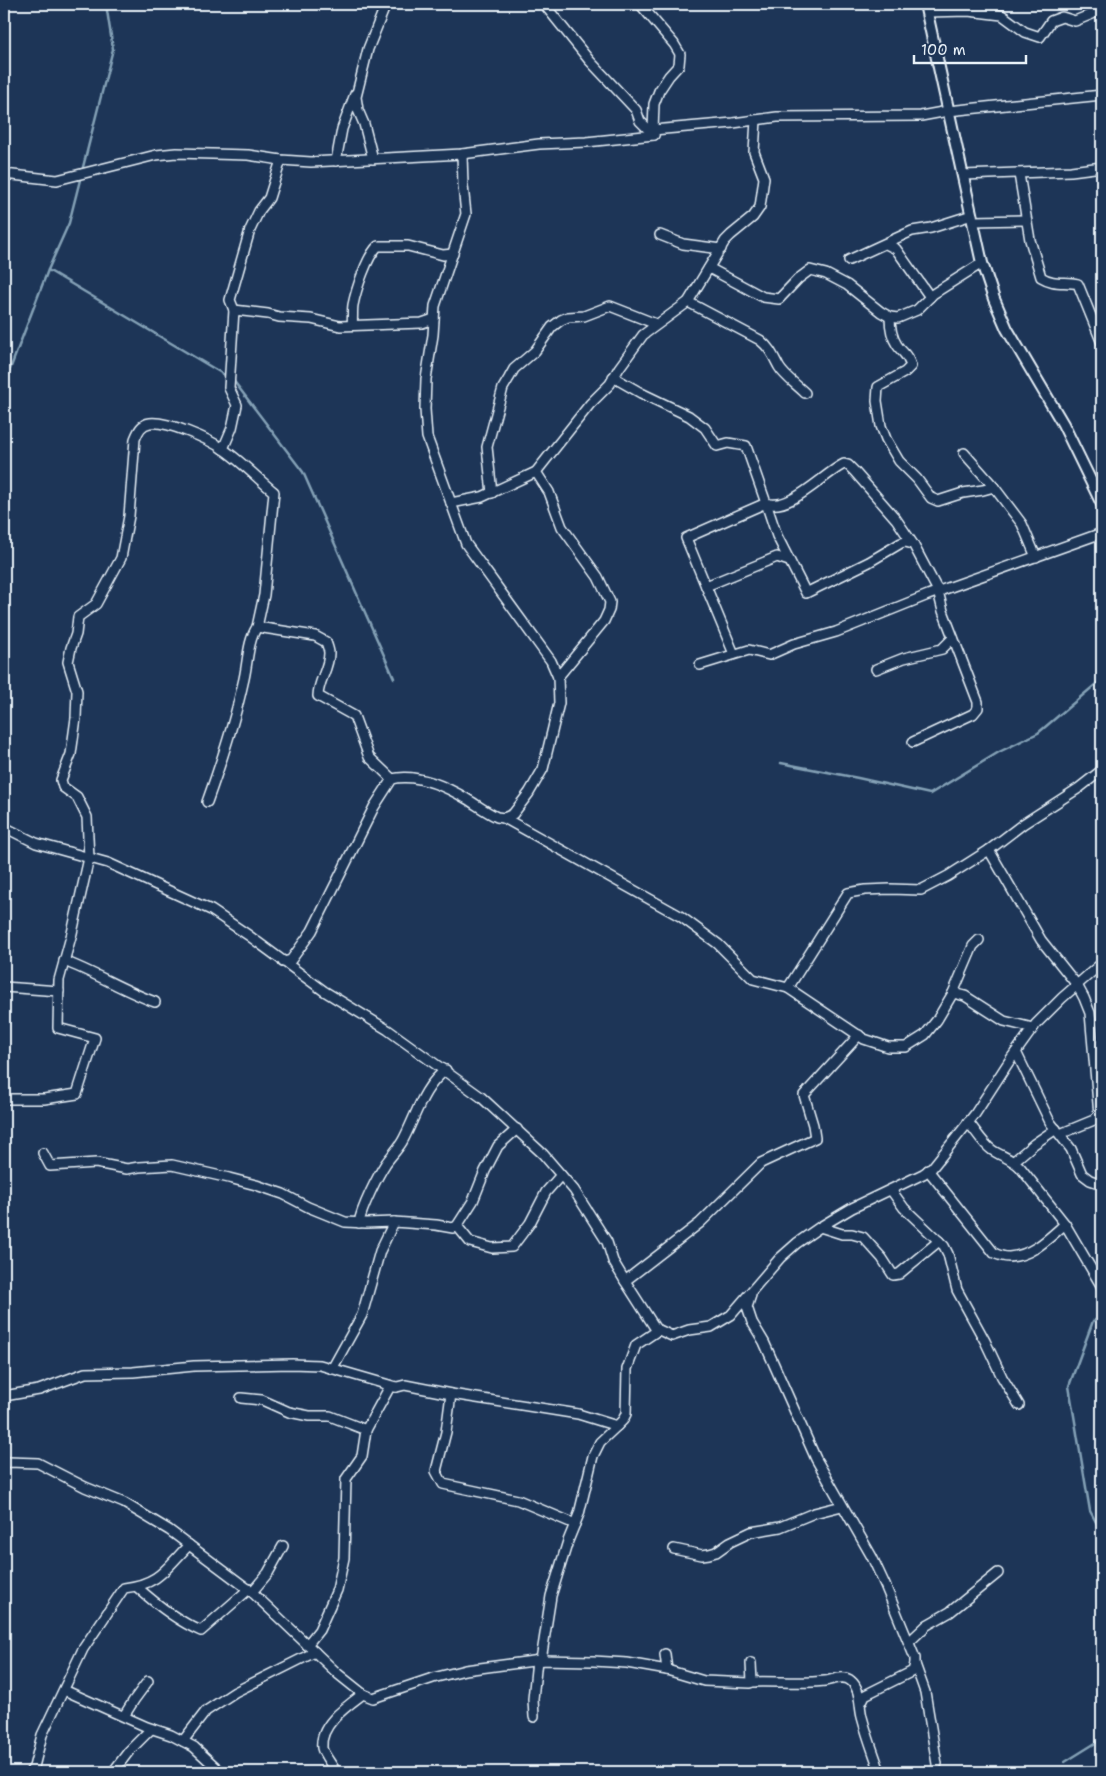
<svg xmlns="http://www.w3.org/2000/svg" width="1106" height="1776" viewBox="0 0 1106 1776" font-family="'Shantell Sans',sans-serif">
<rect width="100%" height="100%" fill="#1d3557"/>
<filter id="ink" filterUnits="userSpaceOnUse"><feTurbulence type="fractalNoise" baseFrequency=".02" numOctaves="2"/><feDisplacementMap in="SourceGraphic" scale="10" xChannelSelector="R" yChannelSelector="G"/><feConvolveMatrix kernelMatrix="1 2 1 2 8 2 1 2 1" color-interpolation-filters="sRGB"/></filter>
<g filter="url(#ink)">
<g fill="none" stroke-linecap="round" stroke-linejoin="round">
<!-- stream -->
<g stroke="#84a1b6" stroke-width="2.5">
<path d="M82 171 113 49 106 4"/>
<path d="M48 270 228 377"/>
<path d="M233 380 303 472 394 678"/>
<path d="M4 385 48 270 69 223 81 176"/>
<path d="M781 763 858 778 930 794 999 752 1038 733 1102 679"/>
<path d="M1102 1317 1093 1321 1069 1386 1090 1511 1102 1533"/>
<path d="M1065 1762 1102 1739"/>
</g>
<defs>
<g id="minor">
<path d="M544 4 589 60 636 110 640 121 654 135"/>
<path d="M640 4 674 44 680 54 679 65 669 76 659 91 654 104 653 130"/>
<path d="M927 12 968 11 1002 15 1025 32 1040 37 1051 21 1062 17 1075 21 1102 10"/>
<path d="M373 159 364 124 358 110 356 97 368 49 386 4"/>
<path d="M336 161 342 129 355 94"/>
<path d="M4 174 57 180 156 155 176 153 248 155 281 160 311 162 462 154 539 144 586 142 654 135 653 130 733 123 777 117 921 116 948 111 1102 95"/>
<path d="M1019 174 1030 240 1041 277C1054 285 1064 281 1078 284L1102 343"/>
<path d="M963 175 1071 171 1102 167"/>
<path d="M974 221 1026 220"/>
<path d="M660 235 683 244 721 249"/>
<path d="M886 244 896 249 930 297"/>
<path d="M849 260 912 231 931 228 972 215"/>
<path d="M709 268 763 297 779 299 798 279 810 270 826 274 847 285 881 312 890 317 898 318 917 310 933 294 982 263"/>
<path d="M688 302 760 340C770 348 773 356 779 367 784 376 797 385 805 393"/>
<path d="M234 310 230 300 250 230 259 211 269 198 281 160"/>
<path d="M890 317C890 327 891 336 897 345 903 354 907 353 911 366L905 372 878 387 877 401 881 426 886 439 899 461 917 479 931 498 938 501 963 493 983 490 994 487"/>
<path d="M352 325C353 318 352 311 353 305 356 290 367 256 378 246H408L443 255 453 254"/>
<path d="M613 377 641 393 689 416 705 428 717 446 728 443 746 446 766 503C790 512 823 474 844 464L848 465 854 471 896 519 913 544 938 591 943 611 978 702V708L973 714 913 742"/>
<path d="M223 449 232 428 237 405 229 388 234 310 268 314 279 317 311 319 340 326 422 323 434 319"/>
<path d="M964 453 994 487 1022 524 1036 557"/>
<path d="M536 472 549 492 562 527 598 577 610 602 609 610 604 621 558 677"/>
<path d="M492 493 487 447 503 388 509 378 514 369 535 351 552 327 561 320 568 317 584 316 610 306 656 324"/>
<path d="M451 503 482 497 536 472 590 404 610 384 619 368 643 335 688 302 725 241 731 235 753 217 760 207 764 178 754 152 756 120"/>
<path d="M706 586 777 557 789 561"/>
<path d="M734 654 686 538 766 503 777 536 806 593 869 562 901 543 905 542 913 544"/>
<path d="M700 665 749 650 769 655 794 644 836 632 928 595 1102 533"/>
<path d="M876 669 904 658 942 649 953 638"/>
<path d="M207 802C221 763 234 724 243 683 248 665 247 642 257 627L315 636 326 642C327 645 329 650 329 653 329 669 318 681 318 696L354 716 369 757 392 779"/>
<path d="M504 818 680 916 718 944 753 979 788 988 864 1039 888 1047H906L925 1035 937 1020 953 993 965 996 1004 1021 1033 1028"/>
<path d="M4 827 36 843 108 863 211 910 248 935 324 991 388 1030 481 1097 543 1154 574 1190 607 1242 613 1261 625 1281 657 1331 659 1330 672 1336 689 1330 711 1327 731 1315 780 1258 797 1243 820 1227 852 1208 923 1174 932 1168 975 1114 1010 1060 1036 1024 1062 998 1102 963"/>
<path d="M989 850 1041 940 1077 985 1084 998 1090 1013 1099 1115"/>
<path d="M64 961C96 973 124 991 155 1002"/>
<path d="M283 962 291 960 312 931 374 807 392 779C417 773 445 786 467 799 477 805 486 812 497 817L504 818 513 814 529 793 543 769 559 703 558 677 551 661 466 544 427 437 425 409 426 379 433 335 435 306 466 214 463 186 462 154"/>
<path d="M4 987 59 991"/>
<path d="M788 988 848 893 865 890 890 889 921 890 948 876 989 850 1023 824 1079 788 1102 770"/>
<path d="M953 993 973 946 979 940"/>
<path d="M1016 1052 1050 1122 1071 1149 1082 1174 1090 1180 1102 1184"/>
<path d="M4 1099H44L77 1094 95 1038 58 1028 59 980 72 933 89 858 87 817 77 797 63 787 61 780 71 754 76 718 77 691 68 662 71 648 76 634 78 617 96 604 121 558 129 516 135 439C138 432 141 424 150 423 167 421 209 439 223 449 241 461 257 478 274 492L264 595 257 627"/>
<path d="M968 1122C976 1131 982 1143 992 1150 1001 1156 1012 1159 1020 1167L1065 1224 1102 1287"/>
<path d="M1060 1134 1094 1120 1102 1112"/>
<path d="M43 1153 50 1166 96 1163 127 1169 139 1167 172 1165 229 1178 256 1185 283 1194 308 1207 345 1222 366 1223 394 1222 436 1225 453 1228 457 1226"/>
<path d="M1014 1161 1034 1144 1056 1129"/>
<path d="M928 1170 994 1253C998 1255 1004 1257 1009 1257 1032 1256 1049 1238 1065 1224"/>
<path d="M891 1190 904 1208 944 1246 948 1254 957 1290 985 1341 1002 1377 1019 1405"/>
<path d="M359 1223C361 1209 378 1175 386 1163 391 1156 397 1150 402 1142 416 1117 422 1087 446 1070"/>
<path d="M457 1226 470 1242 492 1248 512 1247 530 1223 546 1192 561 1175"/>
<path d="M457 1226 473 1201 485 1171 498 1146 517 1129"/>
<path d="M820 1227 842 1234H852L863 1237 882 1258 893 1275 899 1274 939 1241"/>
<path d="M625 1281 700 1223 761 1163 815 1138 813 1125 804 1095 859 1035"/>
<path d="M751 1295 747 1307 752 1322 764 1342 816 1459 872 1557 885 1585 915 1658V1664L913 1671 865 1695 861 1703"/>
<path d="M332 1369 362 1315 380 1251 394 1222"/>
<path d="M451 1394 446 1432 436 1471 443 1484 518 1500 575 1524"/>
<path d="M4 1396 39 1390 85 1373 133 1372 194 1366 292 1364 320 1365 396 1387"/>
<path d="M241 1398 262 1400 289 1412 309 1416H330L366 1430 388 1390 392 1387H397L405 1385 451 1394 578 1414 617 1426 623 1420 626 1414 627 1369 636 1345 657 1331"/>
<path d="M4 1464 8 1462 38 1463 85 1487 124 1503 169 1530 252 1592 338 1674 363 1694 373 1698 433 1678 465 1670 541 1660 593 1661 627 1663 667 1670 704 1681 750 1683 752 1682C776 1681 801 1684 825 1681 833 1680 844 1674 851 1681 861 1689 859 1706 862 1717 867 1736 874 1754 880 1772"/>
<path d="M674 1549 702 1555 709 1554 716 1552 730 1542 751 1532 780 1527 814 1513 842 1506"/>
<path d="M137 1587C156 1604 177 1621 201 1631L249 1589"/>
<path d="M252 1592 268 1573 283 1546"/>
<path d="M909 1642 927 1625 950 1612 998 1573"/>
<path d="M307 1645 319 1630 337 1590 344 1558 346 1479 362 1456 366 1430"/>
<path d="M665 1654 667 1670"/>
<path d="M541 1660 551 1596 568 1541 579 1514 593 1456 600 1442 617 1426"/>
<path d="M751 1663 752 1682"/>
<path d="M915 1664 925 1692 937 1764"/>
<path d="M64 1690 147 1727 171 1735 194 1747 221 1772"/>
<path d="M124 1716 134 1700 148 1681"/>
<path d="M534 1717 533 1699 537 1660"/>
<path d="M183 1741 206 1711 235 1692 315 1652"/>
<path d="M30 1772 34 1767 42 1735 83 1649 124 1588C160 1584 166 1568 189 1545"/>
<path d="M113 1772 129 1751 151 1729"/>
<path d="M336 1772C333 1766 323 1754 322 1748 319 1725 347 1706 363 1694"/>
</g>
<path id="tertiary" d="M925 4 982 263 994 299 1007 329 1063 424 1102 504"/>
</defs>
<!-- minor casing -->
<use href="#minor" stroke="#e8f1f8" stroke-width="12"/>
<!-- tertiary casing -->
<use href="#tertiary" stroke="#e8f1f8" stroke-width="14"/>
<!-- minor -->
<use href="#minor" stroke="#1d3557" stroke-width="9"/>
<!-- tertiary -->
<use href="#tertiary" stroke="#1d3557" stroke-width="10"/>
</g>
</g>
<!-- margin -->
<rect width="1106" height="1776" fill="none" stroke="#1d3557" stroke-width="20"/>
<rect x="10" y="10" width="1086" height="1756" fill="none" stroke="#e8f1f8" stroke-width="2" filter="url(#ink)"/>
<!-- scale -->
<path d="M914 55v8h112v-8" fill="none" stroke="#e8f1f8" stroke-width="2.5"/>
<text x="921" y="55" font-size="15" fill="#e8f1f8" stroke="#1d3557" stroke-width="4" paint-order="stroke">100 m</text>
</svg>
